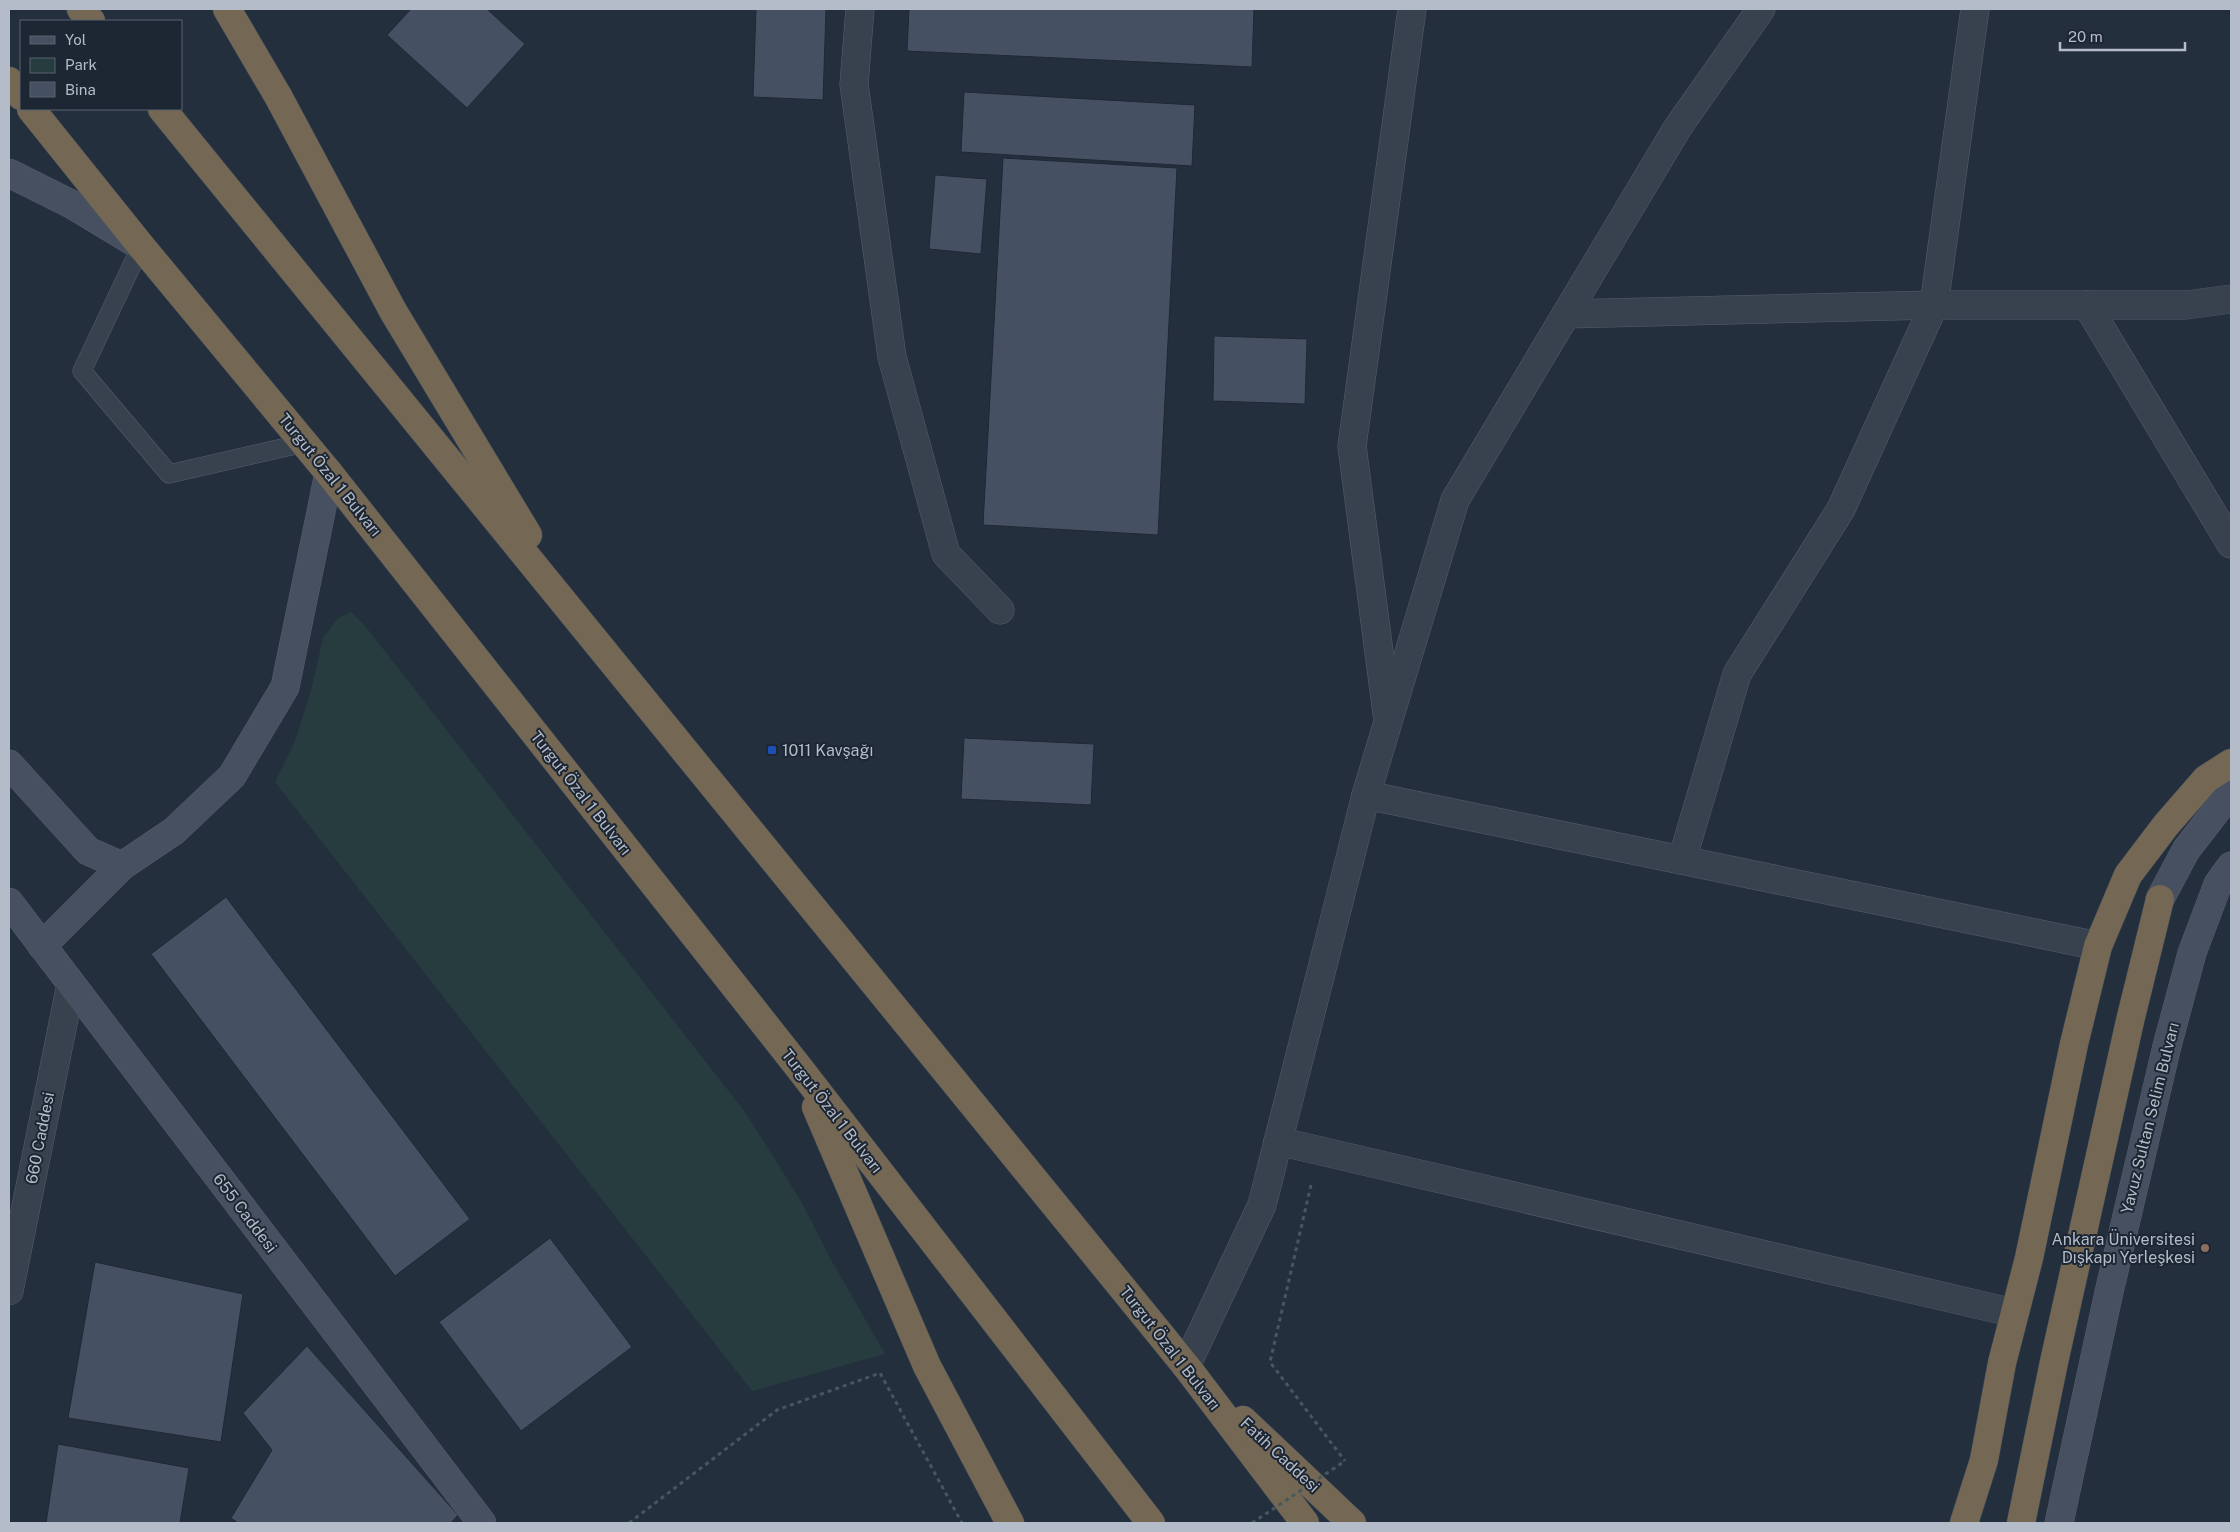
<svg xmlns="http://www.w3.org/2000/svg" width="2240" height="1532" viewBox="0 0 2240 1532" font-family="'Public Sans',sans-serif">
<rect width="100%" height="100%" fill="#242f3e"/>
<!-- green -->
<path fill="#263c3f" d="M351 612 366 627 745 1112 801 1201 830 1258 885 1354 752 1391 275 782 295 741 311 691 323 638 337 619Z"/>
<!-- building -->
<g fill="#455162" stroke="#1f2835">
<path d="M411 9H487L525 44 467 108 387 35Z"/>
<path d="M756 9H826L823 100 753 97Z"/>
<path d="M909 9H1254L1252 67 907 51Z"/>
<path d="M964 92 1195 105 1192 166 961 152Z"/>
<path d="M1003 158 1177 168 1158 535 983 525Z"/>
<path d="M935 175 987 179 981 254 929 249Z"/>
<path d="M1214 336 1307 339 1305 404 1213 401Z"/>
<path d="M964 738 1094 744 1091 805 961 799Z"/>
<path d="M226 897 470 1219 395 1276 151 954Z"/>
<path d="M550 1238 632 1347 521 1431 439 1322Z"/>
<path d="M95 1262 243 1294 221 1442 68 1418Z"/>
<path d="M307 1346 458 1515 451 1523H238L231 1518 272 1450 243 1413Z"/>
<path d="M58 1444 189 1468 180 1523H46Z"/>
</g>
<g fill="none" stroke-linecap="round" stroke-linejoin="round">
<defs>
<path id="lane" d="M141 246 82 371 169 474 304 443"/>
<g id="street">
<path d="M860 9 854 84 892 357 946 554 1000 610"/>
<path d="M2087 305 2231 544"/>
<path d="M1566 314 1934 305H2186L2231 299"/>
<path d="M1387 713 1352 446 1412 9"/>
<path d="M1366 795 2098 946"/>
<path d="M1682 860 1737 674 1841 509 1934 305 1975 9"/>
<path d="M1278 1141 2014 1313"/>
<path d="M9 1291 71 984"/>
<path d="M1186 1366 1262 1205 1366 795 1455 500 1678 127 1761 9"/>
</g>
<g id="secondary">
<path d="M9 173 73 205 139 245"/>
<path d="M9 764 88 851 122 866 174 831 232 776 285 687 329 473"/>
<path d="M2160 899 2186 850 2231 792"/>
<path d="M9 902 482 1523"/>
<path d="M42 946 122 866"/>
<path d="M2059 1523 2109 1292 2167 1046 2192 953 2218 884 2231 866"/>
</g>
<g id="highway">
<path d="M81 9 91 21"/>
<path d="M227 9 278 96 393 311 528 535"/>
<path d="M9 81 21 96"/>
<path d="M31 109 141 246 329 473 800 1069 1151 1523"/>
<path d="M162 109 1186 1366 1305 1523"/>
<path d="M816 1107 927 1366 1010 1523"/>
<path d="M1243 1420 1352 1523"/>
<path d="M1964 1523 1984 1460 2002 1363 2029 1258 2074 1044 2098 946 2128 875 2166 825 2206 779 2231 763"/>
<path d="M2021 1523 2054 1362 2130 1021 2160 899"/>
</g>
</defs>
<!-- lane casing -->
<use href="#lane" stroke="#565f6c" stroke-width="19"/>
<!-- street casing -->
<use href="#street" stroke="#565f6c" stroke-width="29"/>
<!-- secondary casing -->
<use href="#secondary" stroke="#565f6c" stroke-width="29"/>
<!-- highway casing -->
<use href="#highway" stroke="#434c59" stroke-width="29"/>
<!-- path -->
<g stroke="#44595c" stroke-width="3" stroke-dasharray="4 4" stroke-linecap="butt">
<path d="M1311 1185 1270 1362 1345 1461"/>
<path d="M629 1523 777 1410 880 1373 962 1523"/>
</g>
<!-- lane -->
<use href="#lane" stroke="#38414e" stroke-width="18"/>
<!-- street -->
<use href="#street" stroke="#38414e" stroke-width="28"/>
<!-- secondary -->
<use href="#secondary" stroke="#465061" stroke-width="28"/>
<!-- highway -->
<use href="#highway" stroke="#746855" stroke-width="28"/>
<!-- path-bridge -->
<path stroke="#44595c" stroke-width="3" stroke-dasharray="4 4" stroke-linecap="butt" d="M1252 1523 1345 1461"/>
</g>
<!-- markers -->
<rect fill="#1a4fb4" stroke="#1d2633" stroke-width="2" x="767" y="745" width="10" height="10" rx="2.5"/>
<circle fill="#8d6e63" stroke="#1d2633" stroke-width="2" cx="2205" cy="1248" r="5"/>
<g text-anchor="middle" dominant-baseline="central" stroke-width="4" stroke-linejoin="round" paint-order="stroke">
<!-- street labels -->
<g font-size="16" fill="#b4bcc9" stroke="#1d2633">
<text transform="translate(330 475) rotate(51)">Turgut Özal 1 Bulvarı</text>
<text transform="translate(581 793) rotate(52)">Turgut Özal 1 Bulvarı</text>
<text transform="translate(832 1111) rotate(52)">Turgut Özal 1 Bulvarı</text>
<text transform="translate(2150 1118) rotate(-76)">Yavuz Sultan Selim Bulvarı</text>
<text transform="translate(40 1138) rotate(-79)">660 Caddesi</text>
<text transform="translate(245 1213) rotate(53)">655 Caddesi</text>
<text transform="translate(1170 1348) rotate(52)">Turgut Özal 1 Bulvarı</text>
<text transform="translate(1280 1455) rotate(43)">Fatih Caddesi</text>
</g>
<!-- poi labels -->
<g font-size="16" fill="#b4bcc9" stroke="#1d2633" text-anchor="start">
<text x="782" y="750">1011 Kavşağı</text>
<text x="2195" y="1239" text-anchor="end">Ankara Üniversitesi<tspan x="2195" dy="18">Dışkapı Yerleşkesi</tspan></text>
</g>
</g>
<!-- border -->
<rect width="2240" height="1532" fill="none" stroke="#b4bcc9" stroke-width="20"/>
<!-- legend -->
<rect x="20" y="20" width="162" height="90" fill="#1d2633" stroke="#59626f"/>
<rect x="30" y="36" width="25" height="8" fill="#465061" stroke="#59626f"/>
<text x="65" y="45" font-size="15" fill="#b4bcc9">Yol</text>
<rect x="30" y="58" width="25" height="15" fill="#263c3f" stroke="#59626f"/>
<text x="65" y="70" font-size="15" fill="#b4bcc9">Park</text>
<rect x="30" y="82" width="25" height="15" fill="#455162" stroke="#59626f"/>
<text x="65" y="95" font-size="15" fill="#b4bcc9">Bina</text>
<!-- scale -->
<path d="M2060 42v8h125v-8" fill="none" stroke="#b4bcc9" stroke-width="2.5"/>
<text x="2068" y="42" font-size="15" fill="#b4bcc9" stroke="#1d2633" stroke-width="4" paint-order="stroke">20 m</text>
</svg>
